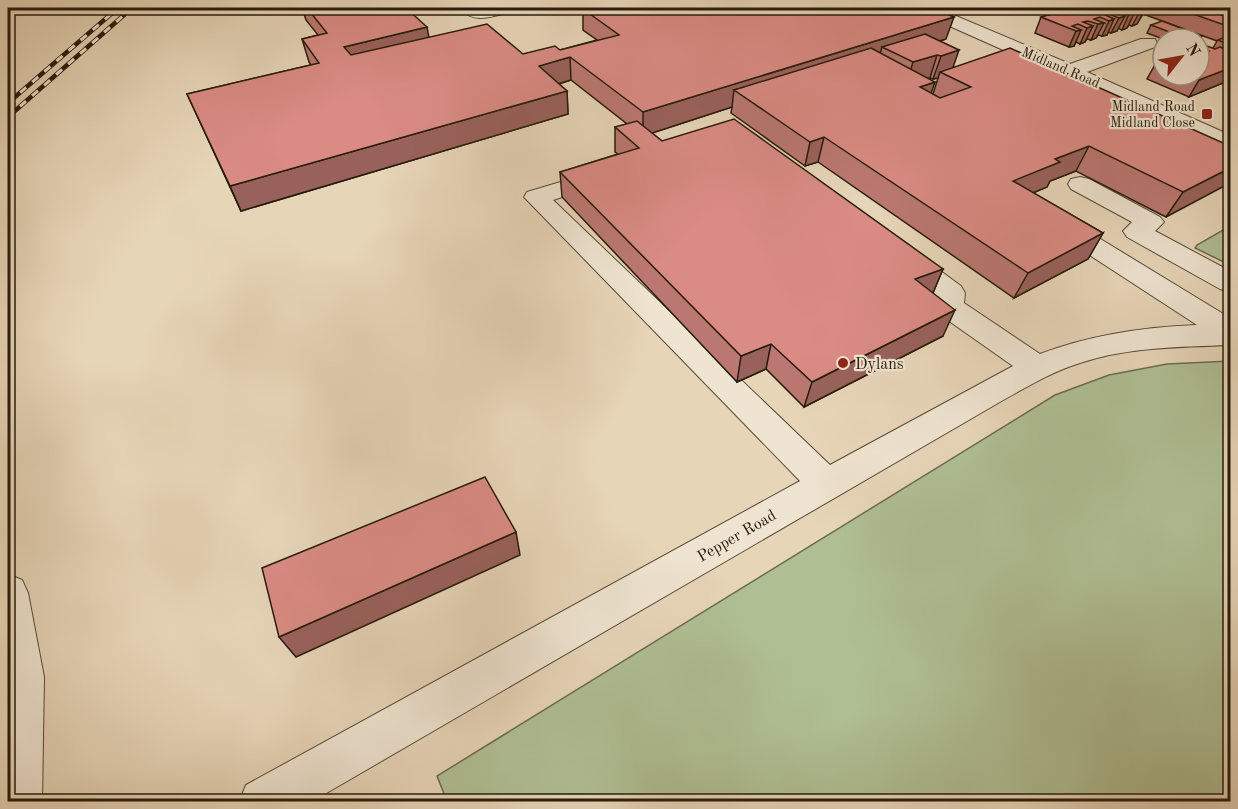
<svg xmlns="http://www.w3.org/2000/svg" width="1238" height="809" font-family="'Old Standard TT',serif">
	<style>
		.green { fill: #afbe93; stroke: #6a6c4f; stroke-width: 1.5 }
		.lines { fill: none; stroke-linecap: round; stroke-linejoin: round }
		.minor-casing { stroke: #564a36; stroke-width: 2 }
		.minor { fill: #efe4d1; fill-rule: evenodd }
		.rail-casing { stroke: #261b0b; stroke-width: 4.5 }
		.rail { stroke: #efe4d1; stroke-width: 3; stroke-dasharray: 8; stroke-linecap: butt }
		.wall { fill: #bb7872; stroke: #261b0b; stroke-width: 1.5; fill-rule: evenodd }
		.shaded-wall { fill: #99615c; stroke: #261b0b; stroke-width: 1.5 }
		.building { fill: #da8b84; stroke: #261b0b; stroke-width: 1.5 }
		.poi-dot { fill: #8f2418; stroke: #efe4d1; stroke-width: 2 }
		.labels { text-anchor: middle; stroke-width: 4.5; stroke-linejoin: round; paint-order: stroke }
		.far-street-label { font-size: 14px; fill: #261b0b; stroke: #efe4d1 }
		.far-poi-label { font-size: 14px; fill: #261b0b; stroke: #efe4d1; text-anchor: end }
		.poi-label { font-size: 16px; fill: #261b0b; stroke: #efe4d1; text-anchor: start }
		.street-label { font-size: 16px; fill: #261b0b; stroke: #efe4d1 }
	</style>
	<rect width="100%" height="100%" fill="#e7d5b8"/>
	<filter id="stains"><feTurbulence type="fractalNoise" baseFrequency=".00333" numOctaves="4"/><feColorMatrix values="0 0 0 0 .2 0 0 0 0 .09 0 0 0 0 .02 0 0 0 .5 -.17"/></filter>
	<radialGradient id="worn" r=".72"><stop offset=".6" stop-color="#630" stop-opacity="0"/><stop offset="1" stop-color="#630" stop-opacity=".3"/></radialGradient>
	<g class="green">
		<path d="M1230,226V265L1195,248L1197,245Z"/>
		<path d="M1230,361V801H447L437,776L1055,395L1109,375L1167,364Z"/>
	</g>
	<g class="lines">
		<g class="minor-casing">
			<g id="minor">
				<path d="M460,8H513L510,12C493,16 473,25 460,8Z"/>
				<path d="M915,8H937L1070,64L1141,39H1155L1157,43L1155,47L1087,72L1230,135V151L918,12Z"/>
				<path d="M604,169L612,171L616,176L612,181L553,200L830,465L1013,366L939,314L934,307L936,296L892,262L888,256L892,250L902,248L912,250L961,286L965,293L964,303L1040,354C1090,335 1144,327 1197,325L1048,228L1044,223L1048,218L1057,215L1066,218L1230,318V345C1180,347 1128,347 1080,363C1054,371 1030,385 1005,399L311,802H239L246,785L800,481L524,197L527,192Z"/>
				<path d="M1080,177L1089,179L1160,217L1164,222L1155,231L1230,271V292L1220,289L1127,237L1123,231L1132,222L1071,189L1068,184L1071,179Z"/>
				<path d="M8,574L22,580L28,593L44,677L42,802H8Z"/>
			</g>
		</g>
		<use href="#minor" class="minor"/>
		<g class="rail-casing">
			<g id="rail">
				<path d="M8,103L118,8"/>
				<path d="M8,117L132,8"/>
			</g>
		</g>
		<use href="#rail" class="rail"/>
	</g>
	<g class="wall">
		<path d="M302,8H406L429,37L523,54L560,50L597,40L583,30V9L946,39L940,41L953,67L1230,146L1166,217L1076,171L1050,181L1047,187L1033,193L1103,233L1088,259L1014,298L818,162L805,166L731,113L732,107L652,133L662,141L943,269L933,293L943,336L804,407L766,369L737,382L562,197L560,172L618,154L615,152V127L627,124L571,80L559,84L567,91L568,114L241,211L187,94L311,65L309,62L302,39L318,35L306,20ZM928,78H930L933,79L938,78L933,94L931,93Z"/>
		<path d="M974,8H1002L986,12Z"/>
		<path d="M1073,8H1201L1230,18V80L1189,97L1147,79L1156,63L1163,62V75H1199V47L1213,48L1217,41L1143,14L1137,24L1132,26L1129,25L1127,28L1122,30L1118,28L1117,31L1111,33L1108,32L1107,35L1102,36L1098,35L1096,38L1091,40L1087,39L1085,42L1080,44L1076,42L1074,46L1069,47L1035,33L1041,17Z"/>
		<path d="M1151,25L1199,39H1163L1147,33Z"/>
	</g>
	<g class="shaded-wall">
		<path d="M988,8H1002L986,12Z"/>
		<path d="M1145,9L1137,24L1132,26L1140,11Z"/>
		<path d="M1135,12L1127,28L1122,30L1129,14Z"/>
		<path d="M1125,16L1117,31L1111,33L1119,18Z"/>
		<path d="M954,17L946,39L897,54L882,47L878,61L734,90L732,107L643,136V112Z"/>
		<path d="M1114,19L1107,35L1102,36L1109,21Z"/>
		<path d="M1104,23L1096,38L1091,40L1098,24Z"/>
		<path d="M1093,26L1085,42L1080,44L1087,28Z"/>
		<path d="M427,27L431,49L350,69L344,47Z"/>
		<path d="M1081,30L1074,46L1069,47L1076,31Z"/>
		<path d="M959,50L951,73L940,72L938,78L933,79L941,56Z"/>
		<path d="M937,55L930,78L906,85L913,62Z"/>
		<path d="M570,57L571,80L541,89L539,66Z"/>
		<path d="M1230,68V80L1189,97L1199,80Z"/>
		<path d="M935,82L927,105L920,87Z"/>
		<path d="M567,91L568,114L241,211L230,186Z"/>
		<path d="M824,137L818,162L805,166L810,142Z"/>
		<path d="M1089,146L1076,171L1050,181L1047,187L1001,206L1013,181L1055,159Z"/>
		<path d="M1230,168V183L1166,217L1183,192Z"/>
		<path d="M1103,233L1088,259L1014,298L1028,273Z"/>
		<path d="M943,269L932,295L915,279Z"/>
		<path d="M955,310L943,336L804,407L812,382Z"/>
		<path d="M771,344L766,369L737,382L741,356Z"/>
		<path d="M516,532L520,555L296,657L279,637Z"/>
	</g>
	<g class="building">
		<path d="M307,8H406L427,27L344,47L351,55L487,24L523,54L555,46L560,50L619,35L583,9L588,8H933L954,17L643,112L570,57L539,66L567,91L230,186L187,94L319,63L302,39L327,33Z"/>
		<path d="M1073,8H1129L1125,9L1135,12L1129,14L1120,10L1115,12L1125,16L1119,18L1109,14L1105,15L1114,19L1109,21L1100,17L1094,19L1104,23L1098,24L1088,21L1083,22L1093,26L1087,28L1078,24L1072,26L1081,30L1076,31L1041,17Z"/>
		<path d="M1132,8H1141L1145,9L1140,11Z"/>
		<path d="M1176,8H1201L1230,18V27Z"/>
		<path d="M1162,21L1202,36L1193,39H1188L1151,25Z"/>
		<path d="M925,34L959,50L941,56L937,55L913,62L882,47Z"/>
		<path d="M1230,35V45L1218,40Z"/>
		<path d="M1204,45L1215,49L1220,47L1230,51V68L1199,80L1185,75H1199V55H1200L1199,54V51L1205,53L1209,51L1199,47Z"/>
		<path d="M871,48L935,82L920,87L940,98L971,87L940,72L1010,48L1230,146V168L1183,192L1089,146L1055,159L1060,162L1013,181L1103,233L1028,273L824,137L810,142L734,90Z"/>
		<path d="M1161,61L1163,62V66L1156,63Z"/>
		<path d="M734,119L943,269L915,279L955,310L812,382L771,344L741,356L560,172L639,148L615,127L637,121L662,141Z"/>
		<path d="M485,477L516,532L279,637L262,568Z"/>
	</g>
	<g class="poi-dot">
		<rect x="1201" y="108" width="12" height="12" rx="3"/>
		<circle cx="843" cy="363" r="6"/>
	</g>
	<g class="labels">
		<g class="far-street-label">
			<text transform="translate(1061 67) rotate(23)" y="5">Midland Road</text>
		</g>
		<g class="far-poi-label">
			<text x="1195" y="111">Midland Road<tspan x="1195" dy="16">Midland Close</tspan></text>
		</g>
		<g class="poi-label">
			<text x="855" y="369">Dylans</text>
		</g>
		<g class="street-label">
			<text transform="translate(736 535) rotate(-30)" y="6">Pepper Road</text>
		</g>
	</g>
	<rect width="1238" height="809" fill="none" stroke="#e7d5b8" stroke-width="30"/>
	<rect x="9" y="9" width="1220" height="791" fill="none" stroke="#261b0b" stroke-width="3"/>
	<rect x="15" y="15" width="1208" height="779" fill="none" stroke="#261b0b" stroke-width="1.5"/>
	<g transform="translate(1181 57) rotate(59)"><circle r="28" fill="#efe4d1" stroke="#9f9482" stroke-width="1.5"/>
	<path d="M0-4.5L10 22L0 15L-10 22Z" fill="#8f2418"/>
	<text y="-9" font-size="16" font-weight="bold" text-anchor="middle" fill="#261b0b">N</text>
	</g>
	<rect width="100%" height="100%" filter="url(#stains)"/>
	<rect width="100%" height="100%" fill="url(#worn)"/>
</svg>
